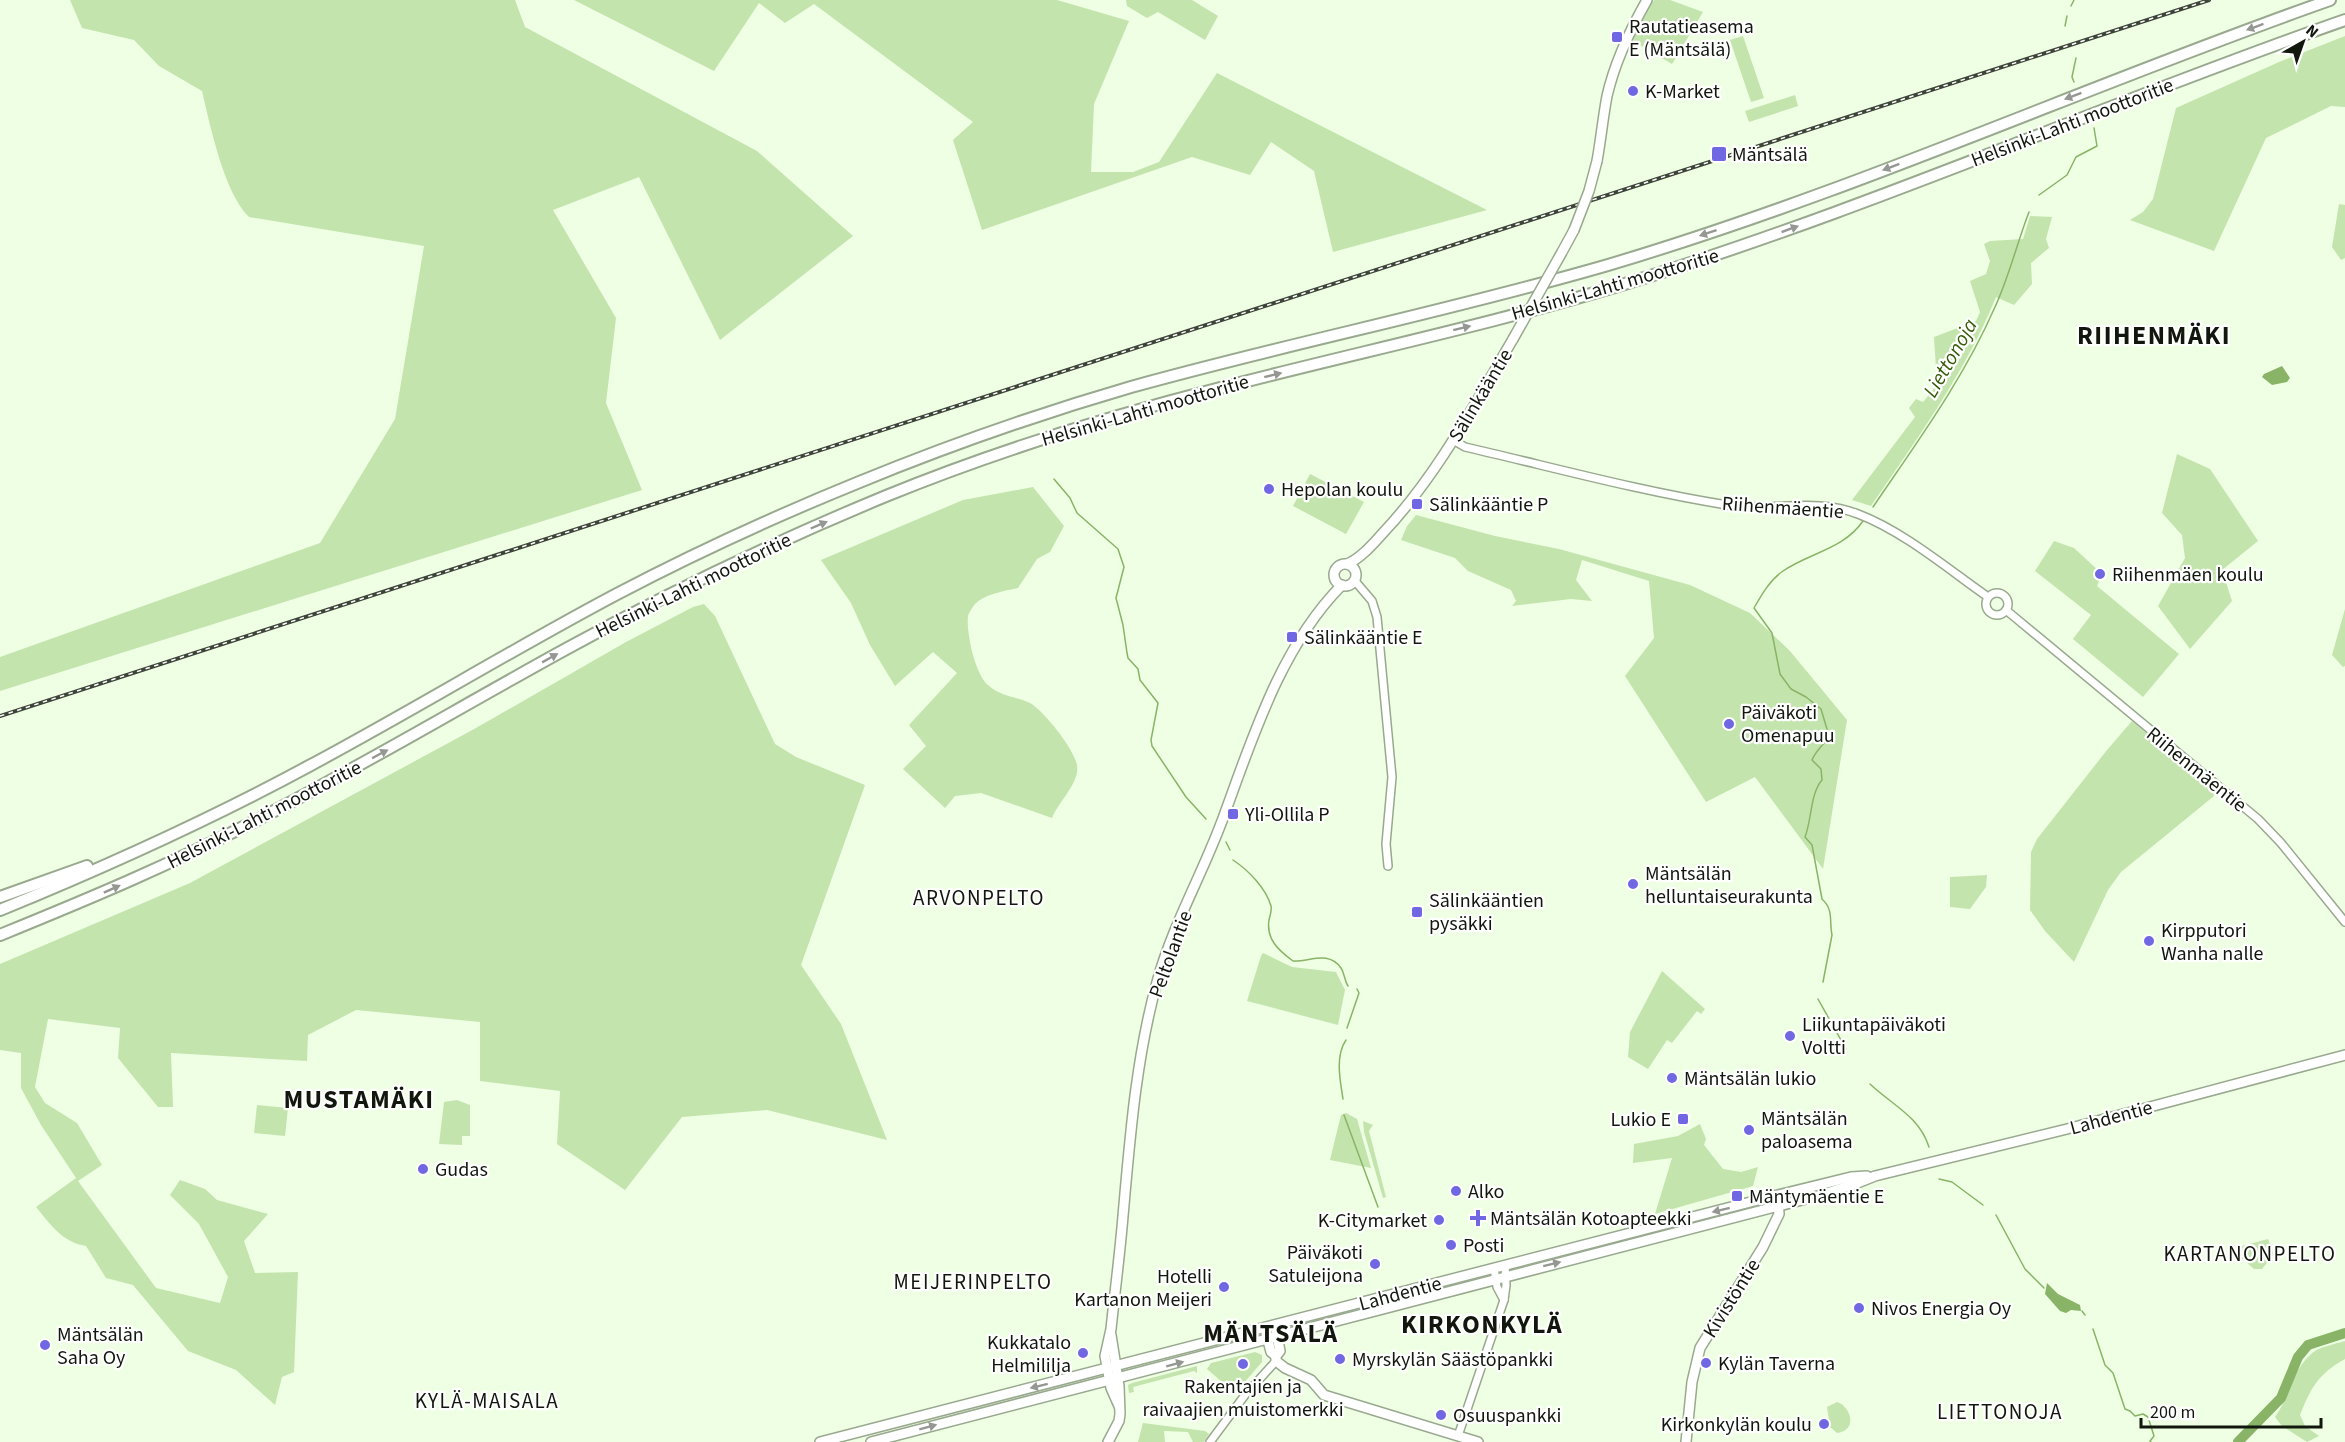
<svg xmlns="http://www.w3.org/2000/svg" width="2345" height="1442" font-family="'Source Sans 3',sans-serif">
	<style>
		.green { fill: #c4e4ae }
		.water { fill: #89b467 }
		.lines { fill: none; stroke-linecap: round; stroke-linejoin: round }
		.stream { stroke: #89b467; stroke-width: 1.5 }
		.river { stroke: #89b467; stroke-width: 10 }
		.minor-casing { stroke: #99a98f; stroke-width: 10 }
		.major-casing { stroke: #99a98f; stroke-width: 12 }
		.highway-casing { stroke: #99a98f; stroke-width: 14 }
		.minor { stroke: #fff; stroke-width: 7 }
		.major { stroke: #fff; stroke-width: 9 }
		.highway { stroke: #fff; stroke-width: 10 }
		.rail-casing { stroke: #3d4538; stroke-width: 4 }
		.rail { stroke: #fff; stroke-width: 1.5; stroke-dasharray: 4.5; stroke-linecap: butt }
		.major-bridge-casing { stroke: #99a98f; stroke-width: 12; stroke-linecap: butt }
		.major-bridge { stroke: #fff; stroke-width: 9 }
		.oneway { fill: #949792 }
		.poi-dot { fill: #7067e2; stroke: #fff; stroke-width: 2 }
		.labels { text-anchor: middle; stroke-width: 4.5; stroke-linejoin: round; paint-order: stroke }
		.poi-label { font-size: 20px; fill: #11170d; stroke: #fff; text-anchor: start }
		.street-label { font-size: 20px; fill: #11170d; stroke: #fff }
		.water-label { font-size: 21px; font-style: italic; fill: #345b06; stroke: #fff }
		.neighbourhood-label { font-size: 21px; letter-spacing: 1.5px; fill: #11170d; stroke: #fff }
		.district-label { font-size: 26px; font-weight: bold; letter-spacing: 1.5px; fill: #11170d; stroke: #fff }
	</style>
	<rect width="100%" height="100%" fill="#eeffe3"/>
	<g class="green">
		<path d="M70,0H515L525,27L757,151L853,236L720,340L639,177L553,210L616,318L606,403L642,490L0,691V657L320,543L395,419L424,246L249,217C224,193 210,125 202,91L159,66L134,40L82,28Z"/>
		<path d="M574,0H1057L1129,21L1094,104L1091,172H1133L1159,162L1217,73L1487,210L1333,252L1314,171L1271,142L1250,175L1192,157L982,230L953,140L973,122L814,4L785,23L759,3L714,71Z"/>
		<path d="M1126,0H1192L1218,16L1205,40L1158,12L1147,18L1127,6Z"/>
		<path d="M1654,0H1670L1703,12L1672,64L1633,41L1637,28Z"/>
		<path d="M1743,36L1764,98L1751,102L1730,40Z"/>
		<path d="M2345,36V107L2331,106L2266,138L2214,251L2130,220L2143,212L2153,199L2176,108L2279,62Z"/>
		<path d="M1795,95L1798,106L1749,122L1745,111Z"/>
		<path d="M2339,204L2345,205V258L2341,260L2332,247Z"/>
		<path d="M2030,216L2052,217L2046,239L2049,248L2031,263L2032,284L2014,305L1996,297C1965,373 1917,439 1871,506L1852,500L1915,417L1909,408L1916,399L1923,402L1933,390L1938,375L1936,369L1934,337L1976,321L1980,312L1970,281L1986,274L1990,261L1984,244L1990,241L2023,239Z"/>
		<path d="M2177,454L2210,469L2258,541L2222,570L2232,601L2190,649L2158,606L2185,558L2182,535L2162,513Z"/>
		<path d="M1310,474L1364,502L1346,534L1293,506Z"/>
		<path d="M1033,487L1064,526L1050,552L1037,559L1018,588C1004,591 985,594 975,604C973,607 969,612 968,616C966,632 975,674 988,685C1001,697 1015,696 1030,703C1044,711 1074,749 1077,765C1080,783 1058,802 1052,818L981,793L955,796L945,808L903,769L926,746L909,725L957,673L933,652L895,686L870,645L851,603L821,560L963,500Z"/>
		<path d="M1416,515L1495,536L1559,549L1690,585L1750,613L1790,651L1847,720L1823,869L1755,777L1706,802L1625,676L1654,638L1649,581L1582,560L1576,580L1592,601L1571,599L1512,606L1516,601L1511,590L1468,571L1455,558L1401,540L1407,526Z"/>
		<path d="M2054,541L2074,548L2102,574L2097,586L2179,654L2143,697L2073,639L2091,615L2035,571Z"/>
		<path d="M704,604L715,616L775,744L796,757L865,785L801,965L841,1024L887,1140L767,1110L682,1117L625,1190L557,1144L560,1091L480,1081V1022L356,1010L308,1035L307,1061L171,1053L173,1107H158L118,1058L120,1028L48,1019L35,1087L45,1103L77,1123L102,1165L78,1181L156,1288L220,1303L228,1277L199,1224L170,1195L180,1180L205,1189L217,1200L268,1214L244,1241L255,1273L298,1272L294,1372L282,1377L275,1405L236,1370L188,1351L133,1285L106,1278L86,1246C62,1242 51,1225 36,1207L76,1178L41,1125L21,1088V1053L0,1050V964L190,883L476,728L626,642L693,607Z"/>
		<path d="M2345,609V666L2343,667L2332,655Z"/>
		<path d="M2132,721L2212,787L2214,796L2121,872L2108,890L2074,962L2045,931L2030,910L2031,852L2037,839L2107,750Z"/>
		<path d="M1987,875L1986,887L1970,909L1950,907V877Z"/>
		<path d="M1263,953L1292,967L1336,972L1345,990L1338,1025L1247,1001L1261,956Z"/>
		<path d="M1662,971L1705,1009L1701,1014L1697,1011L1672,1043L1667,1040L1648,1069L1628,1057L1630,1032Z"/>
		<path d="M457,1100L470,1105V1136H462V1145L439,1144L444,1102Z"/>
		<path d="M257,1105L288,1108L285,1136L254,1133Z"/>
		<path d="M1346,1113L1357,1119L1371,1168L1330,1160L1341,1115Z"/>
		<path d="M1363,1121L1373,1125L1369,1131L1386,1197L1383,1198L1364,1132Z"/>
		<path d="M1700,1124L1706,1139L1704,1145L1723,1169L1741,1172L1758,1167L1753,1186L1655,1214L1672,1158L1633,1163L1634,1144L1678,1136Z"/>
		<path d="M2268,1239L2274,1254L2262,1269H2254L2231,1249Z"/>
		<path d="M2345,1341V1359C2318,1374 2311,1388 2300,1415L2305,1426L2319,1436L2307,1442L2282,1426L2275,1417C2289,1398 2292,1371 2310,1355C2317,1347 2335,1344 2345,1341Z"/>
		<path d="M1255,1352L1262,1355V1362L1236,1392L1230,1389L1207,1369L1211,1363Z"/>
		<path d="M1197,1366V1373L1194,1371L1133,1387L1134,1392L1129,1393L1128,1385L1132,1383Z"/>
		<path d="M1837,1402C1850,1406 1859,1430 1837,1433L1830,1427L1827,1407Z"/>
		<path d="M1143,1423L1205,1431L1209,1434L1204,1442H1193L1188,1432L1164,1431L1165,1442H1138Z"/>
	</g>
	<g class="water">
		<path d="M2282,366L2290,378L2287,382L2272,385L2262,377L2264,374Z"/>
		<path d="M2047,1283L2058,1294L2080,1305L2081,1311L2071,1310L2066,1313L2060,1311L2045,1294Z"/>
	</g>
	<g class="lines">
		<g class="stream">
			<path d="M2071,6L2074,0"/>
			<path d="M2065,26L2067,16"/>
			<path d="M2074,82L2072,77L2076,58"/>
			<path d="M2039,195L2067,175L2076,157L2097,146L2094,128"/>
			<path d="M1054,479L1070,498L1077,513L1118,549L1124,567L1116,598L1123,625L1127,653L1128,658L1138,669L1140,680L1158,703L1151,740L1152,746L1186,797L1206,819"/>
			<path d="M1873,507C1917,442 1963,380 1995,307C2009,277 2017,243 2029,212"/>
			<path d="M1226,842L1230,850"/>
			<path d="M1233,860C1248,870 1266,888 1271,906C1272,911 1270,915 1269,920C1266,939 1278,950 1293,961C1310,962 1328,950 1341,968C1345,974 1344,980 1348,986"/>
			<path d="M1823,982L1832,935C1829,921 1834,910 1822,899L1812,845L1805,837C1812,819 1810,794 1822,780L1821,769L1812,760C1816,750 1824,745 1829,736L1821,709L1806,697L1791,689L1780,674L1772,633L1754,608C1762,594 1770,580 1783,571C1809,553 1844,549 1863,521"/>
			<path d="M1818,999L1846,1049"/>
			<path d="M1347,1028L1359,993L1357,989"/>
			<path d="M1870,1084C1892,1105 1919,1116 1929,1147"/>
			<path d="M1343,1099C1340,1080 1335,1056 1346,1040"/>
			<path d="M1344,1115L1378,1207"/>
			<path d="M1939,1179L1952,1182L1983,1205"/>
			<path d="M1996,1215L2025,1269L2044,1288"/>
			<path d="M2082,1311L2085,1315"/>
			<path d="M2093,1329L2105,1365L2113,1373L2125,1409L2130,1411L2135,1416L2143,1414L2148,1417L2154,1436L2150,1441L2151,1442"/>
		</g>
		<path class="river" d="M2238,1442L2281,1398L2298,1357L2308,1345L2345,1333"/>
		<g class="minor-casing">
			<g id="minor">
				<path d="M1453,440L1465,447C1552,467 1639,491 1727,505C1771,512 1816,497 1858,514C1903,531 1948,569 1988,597"/>
				<path d="M1355,581L1372,601L1377,617L1392,777L1386,844L1388,866"/>
				<circle cx="1997" cy="604" r="11"/>
				<path d="M2006,610L2258,819L2281,843L2345,922"/>
				<path d="M1494,1268L1497,1287L1504,1300"/>
				<path d="M1458,1436L1504,1300L1506,1285L1505,1265"/>
				<path d="M1210,1442L1245,1395L1276,1361"/>
			</g>
		</g>
		<g class="major-casing">
			<g id="major">
				<path d="M1597,161C1601,139 1603,117 1607,96C1615,61 1630,30 1647,0"/>
				<path d="M1562,252L1574,230"/>
				<path d="M1347,564C1360,559 1372,545 1382,534C1436,477 1473,407 1513,339"/>
				<circle cx="1345" cy="575" r="11"/>
				<path d="M1276,1331L1280,1351L1276,1356V1361L1285,1368L1311,1380L1324,1395L1478,1442"/>
				<path d="M1266,1333L1271,1352L1276,1356"/>
				<path d="M1119,1406L1111,1388L1105,1356L1111,1329C1115,1291 1120,1253 1123,1216C1130,1137 1136,1058 1157,982C1173,923 1206,868 1226,810C1254,733 1283,644 1342,585"/>
				<path d="M820,1442L1766,1198L1851,1177L1867,1176"/>
				<path d="M871,1442L1821,1195L1855,1184L1875,1176L2067,1129L2345,1055"/>
				<path d="M1108,1442L1119,1421L1120,1414L1119,1386L1111,1335"/>
				<path d="M1686,1442L1692,1382L1700,1348L1763,1247L1779,1214L1778,1200"/>
			</g>
		</g>
		<g class="highway-casing">
			<g id="highway">
				<path d="M0,897L87,866"/>
				<path d="M0,910C105,867 209,820 309,766C412,711 513,649 617,594C695,553 776,516 857,483C947,446 1038,414 1131,387C1289,343 1450,311 1608,265C1854,192 2088,85 2330,0"/>
				<path d="M0,935C86,900 172,864 255,821C360,767 462,706 566,649C670,592 777,541 886,496C996,451 1110,416 1224,387C1355,353 1488,325 1618,286C1865,211 2101,105 2345,20"/>
			</g>
		</g>
		<use href="#minor" class="minor"/>
		<use href="#major" class="major"/>
		<use href="#highway" class="highway"/>
		<g class="rail-casing">
			<path id="rail" d="M0,716L2209,0"/>
		</g>
		<use href="#rail" class="rail"/>
		<g class="major-bridge-casing">
			<g id="major-bridge">
				<path d="M1574,230L1589,191L1597,161"/>
				<path d="M1513,339L1562,252"/>
			</g>
		</g>
		<use href="#major-bridge" class="major-bridge"/>
	</g>
	<defs><path id="oneway-solid" d="M-6-.8H1V-3.2L6.5 0L1 3.2V.8H-6Z" transform="scale(1.5)"/></defs>
	<g class="oneway">
		<use href="#oneway-solid" transform="translate(2255 27) rotate(160)"/>
		<use href="#oneway-solid" transform="translate(2073 96) rotate(159)"/>
		<use href="#oneway-solid" transform="translate(1891 167) rotate(159)"/>
		<use href="#oneway-solid" transform="translate(1790 229) rotate(-20)"/>
		<use href="#oneway-solid" transform="translate(1708 233) rotate(162)"/>
		<use href="#oneway-solid" transform="translate(1462 328) rotate(-14)"/>
		<use href="#oneway-solid" transform="translate(1273 375) rotate(-14)"/>
		<use href="#oneway-solid" transform="translate(819 525) rotate(-23)"/>
		<use href="#oneway-solid" transform="translate(550 658) rotate(-29)"/>
		<use href="#oneway-solid" transform="translate(380 754) rotate(-28)"/>
		<use href="#oneway-solid" transform="translate(112 889) rotate(-24)"/>
		<use href="#oneway-solid" transform="translate(1721 1210) rotate(166)"/>
		<use href="#oneway-solid" transform="translate(1552 1264) rotate(-14)"/>
		<use href="#oneway-solid" transform="translate(1175 1364) rotate(-15)"/>
		<use href="#oneway-solid" transform="translate(1039 1386) rotate(166)"/>
		<use href="#oneway-solid" transform="translate(928 1427) rotate(-15)"/>
	</g>
	<g class="poi-dot">
		<rect x="1611" y="31" width="12" height="12" rx="3"/>
		<circle cx="1633" cy="91" r="6"/>
		<rect x="1711" y="146" width="16" height="16" rx="3"/>
		<circle cx="1269" cy="489" r="6"/>
		<rect x="1411" y="498" width="12" height="12" rx="3"/>
		<circle cx="2100" cy="574" r="6"/>
		<rect x="1286" y="631" width="12" height="12" rx="3"/>
		<circle cx="1729" cy="724" r="6"/>
		<rect x="1227" y="808" width="12" height="12" rx="3"/>
		<circle cx="1633" cy="884" r="6"/>
		<rect x="1411" y="906" width="12" height="12" rx="3"/>
		<circle cx="2149" cy="941" r="6"/>
		<circle cx="1790" cy="1036" r="6"/>
		<circle cx="1672" cy="1078" r="6"/>
		<rect x="1677" y="1113" width="12" height="12" rx="3"/>
		<circle cx="1749" cy="1130" r="6"/>
		<circle cx="423" cy="1169" r="6"/>
		<circle cx="1456" cy="1191" r="6"/>
		<rect x="1731" y="1190" width="12" height="12" rx="3"/>
		<path d="M1475 1209h6v6h6v6h-6v6h-6v-6h-6v-6h6z"/>
		<circle cx="1439" cy="1220" r="6"/>
		<circle cx="1451" cy="1245" r="6"/>
		<circle cx="1375" cy="1264" r="6"/>
		<circle cx="1224" cy="1287" r="6"/>
		<circle cx="1859" cy="1308" r="6"/>
		<circle cx="45" cy="1345" r="6"/>
		<circle cx="1083" cy="1353" r="6"/>
		<circle cx="1340" cy="1359" r="6"/>
		<circle cx="1706" cy="1363" r="6"/>
		<circle cx="1243" cy="1364" r="6"/>
		<circle cx="1441" cy="1415" r="6"/>
		<circle cx="1824" cy="1424" r="6"/>
	</g>
	<g class="labels">
		<g class="poi-label">
			<text x="1629" y="33">Rautatieasema<tspan x="1629" dy="23">E (Mäntsälä)</tspan></text>
			<text x="1645" y="98">K-Market</text>
			<text x="1732" y="161">Mäntsälä</text>
			<text x="1281" y="496">Hepolan koulu</text>
			<text x="1429" y="511">Sälinkääntie P</text>
			<text x="2112" y="581">Riihenmäen koulu</text>
			<text x="1304" y="644">Sälinkääntie E</text>
			<text x="1741" y="719">Päiväkoti<tspan x="1741" dy="23">Omenapuu</tspan></text>
			<text x="1245" y="821">Yli-Ollila P</text>
			<text x="1645" y="880">Mäntsälän<tspan x="1645" dy="23">helluntaiseurakunta</tspan></text>
			<text x="1429" y="907">Sälinkääntien<tspan x="1429" dy="23">pysäkki</tspan></text>
			<text x="2161" y="937">Kirpputori<tspan x="2161" dy="23">Wanha nalle</tspan></text>
			<text x="1802" y="1031">Liikuntapäiväkoti<tspan x="1802" dy="23">Voltti</tspan></text>
			<text x="1684" y="1085">Mäntsälän lukio</text>
			<text x="1761" y="1125">Mäntsälän<tspan x="1761" dy="23">paloasema</tspan></text>
			<text x="1671" y="1126" text-anchor="end">Lukio E</text>
			<text x="435" y="1176">Gudas</text>
			<text x="1468" y="1198">Alko</text>
			<text x="1749" y="1203">Mäntymäentie E</text>
			<text x="1490" y="1225">Mäntsälän Kotoapteekki</text>
			<text x="1427" y="1227" text-anchor="end">K-Citymarket</text>
			<text x="1463" y="1252">Posti</text>
			<text x="1363" y="1259" text-anchor="end">Päiväkoti<tspan x="1363" dy="23">Satuleijona</tspan></text>
			<text x="1212" y="1283" text-anchor="end">Hotelli<tspan x="1212" dy="23">Kartanon Meijeri</tspan></text>
			<text x="1871" y="1315">Nivos Energia Oy</text>
			<text x="57" y="1341">Mäntsälän<tspan x="57" dy="23">Saha Oy</tspan></text>
			<text x="1071" y="1349" text-anchor="end">Kukkatalo<tspan x="1071" dy="23">Helmililja</tspan></text>
			<text x="1352" y="1366">Myrskylän Säästöpankki</text>
			<text x="1718" y="1370">Kylän Taverna</text>
			<text x="1243" y="1393" text-anchor="middle">Rakentajien ja<tspan x="1243" dy="23">raivaajien muistomerkki</tspan></text>
			<text x="1453" y="1422">Osuuspankki</text>
			<text x="1812" y="1431" text-anchor="end">Kirkonkylän koulu</text>
		</g>
		<g class="street-label">
			<text transform="translate(2072 122) rotate(-21)" y="7">Helsinki-Lahti moottoritie</text>
			<text transform="translate(1615 284) rotate(-16)" y="7">Helsinki-Lahti moottoritie</text>
			<text transform="translate(1480 395) rotate(-59)" y="7">Sälinkääntie</text>
			<text transform="translate(1145 410) rotate(-16)" y="7">Helsinki-Lahti moottoritie</text>
			<text transform="translate(1783 507) rotate(4)" y="7">Riihenmäentie</text>
			<text transform="translate(693 585) rotate(-26)" y="7">Helsinki-Lahti moottoritie</text>
			<text transform="translate(2197 769) rotate(39)" y="7">Riihenmäentie</text>
			<text transform="translate(264 814) rotate(-27)" y="7">Helsinki-Lahti moottoritie</text>
			<text transform="translate(1170 954) rotate(-70)" y="7">Peltolantie</text>
			<text transform="translate(2111 1117) rotate(-15)" y="7">Lahdentie</text>
			<text transform="translate(1400 1293) rotate(-15)" y="7">Lahdentie</text>
			<text transform="translate(1731 1298) rotate(-58)" y="7">Kivistöntie</text>
		</g>
		<g class="water-label">
			<text transform="translate(1950 358) rotate(-60)" y="7">Liettonoja</text>
		</g>
		<g class="neighbourhood-label">
			<text x="979" y="905">ARVONPELTO</text>
			<text x="2250" y="1261">KARTANONPELTO</text>
			<text x="973" y="1289">MEIJERINPELTO</text>
			<text x="487" y="1408">KYLÄ-MAISALA</text>
			<text x="2000" y="1419">LIETTONOJA</text>
		</g>
		<g class="district-label">
			<text x="2154" y="344">RIIHENMÄKI</text>
			<text x="359" y="1108">MUSTAMÄKI</text>
			<text x="1482" y="1333">KIRKONKYLÄ</text>
			<text x="1271" y="1342">MÄNTSÄLÄ</text>
		</g>
	</g>
	<g transform="translate(2303 42) rotate(40)" stroke="#ffffff" stroke-width="4.5" paint-order="stroke">
	<path d="M0-4.5L10 22L0 15L-10 22Z" fill="#11170d"/>
	<text y="-9" font-size="16" font-weight="bold" text-anchor="middle" fill="#11170d">N</text>
	</g>
	<path d="M2141 1418v9h180v-9" fill="none" stroke="#11170d" stroke-width="3"/>
	<text x="2150" y="1418" font-size="18" fill="#11170d" stroke="#ffffff" stroke-width="4.5" paint-order="stroke">200 m</text>
</svg>
